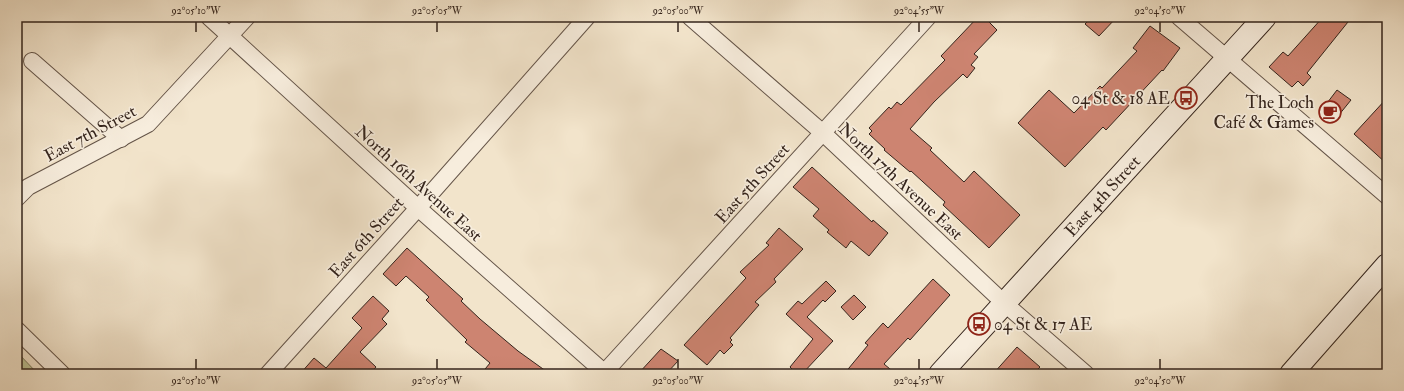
<svg xmlns="http://www.w3.org/2000/svg" width="1404" height="391" font-family="'IM FELL Double Pica',serif">
	<style>
		.green { fill: #bdc396; stroke: #787459 }
		.building { fill: #cd8471; stroke: #34241c }
		.lines { fill: none; stroke-linecap: round; stroke-linejoin: round }
		.street-casing { stroke: #645448; stroke-width: 18 }
		.secondary-casing { stroke: #34241c; stroke-width: 24 }
		.street { stroke: #f7eddd; stroke-width: 16 }
		.secondary { stroke: #f7eddd; stroke-width: 22 }
		.ticks { fill: none; stroke: #34241c; stroke-width: 1.5 }
		.labels { text-anchor: middle; stroke-width: 3.5; stroke-linejoin: round; paint-order: stroke }
		.poi-label { font-size: 17px; fill: #34241c; stroke: #f7eddd; text-anchor: end }
		.street-label { font-size: 17px; fill: #34241c; stroke: #f7eddd }
		.neatline { fill: none; stroke: #34241c; stroke-width: 1.5 }
		.ticks-label { font-size: 10px; text-anchor: middle; fill: #34241c }
	</style>
	<rect width="100%" height="100%" fill="#f2e4cb"/>
	<filter id="stains"><feTurbulence type="fractalNoise" baseFrequency=".005" numOctaves="4"/><feColorMatrix values="0 0 0 0 .2 0 0 0 0 .09 0 0 0 0 .02 0 0 0 .5 -.17"/></filter>
	<radialGradient id="worn" r=".72"><stop offset=".6" stop-color="#630" stop-opacity="0"/><stop offset="1" stop-color="#630" stop-opacity=".3"/></radialGradient>
	<path class="green" d="M17,352L38,374H17Z"/>
	<g class="building">
		<path d="M978,17H984L997,30L974,54L978,57L971,65L975,68L967,78L963,74L934,102L910,129L932,148L930,150L964,182L974,171L1020,215L989,248L943,205L945,202L911,171L910,172L884,150L885,149L869,134L872,131L869,128L889,107L891,109L897,102L901,105L945,60L941,56Z"/>
		<path d="M1092,17H1117L1099,36L1085,24Z"/>
		<path d="M1323,17H1352L1307,73L1311,77L1303,86L1298,81L1292,87L1269,67L1283,52L1288,56Z"/>
		<path d="M1150,26L1180,48L1163,71L1162,70L1106,130L1103,127L1065,167L1018,123L1049,90L1074,113L1100,86L1102,88L1137,51L1133,48Z"/>
		<path d="M1337,90L1351,100L1334,121L1321,111Z"/>
		<path d="M1387,98V164L1354,134Z"/>
		<path d="M812,167L872,222L873,220L888,233L869,256L851,241L846,248L827,232L829,230L813,216L819,209L793,187Z"/>
		<path d="M779,228L803,249L774,279L776,282L755,302L759,305L730,338L732,340L730,342L733,345L724,354L720,350L707,365L684,345L746,278L740,272L769,245L766,243Z"/>
		<path d="M407,248L463,299L461,301L480,319L518,351L550,374H481L490,363L465,342L467,340L426,300L429,297L406,276L396,286L383,274Z"/>
		<path d="M933,279L950,295L910,340L908,338L884,364L896,374H844L868,345L865,343L883,323L888,328Z"/>
		<path d="M826,281L836,291L825,302L823,300L807,317L833,341L802,374H797L790,367L813,339L786,314L798,301L802,304Z"/>
		<path d="M854,295L866,307L853,320L841,307Z"/>
		<path d="M373,296L389,311L382,319L387,324L360,352L376,367L370,374H300L314,358L326,368L362,328L352,318Z"/>
		<path d="M1017,347L1040,367L1033,374H993Z"/>
		<path d="M661,349L678,361L666,374H638Z"/>
	</g>
	<g class="lines">
		<g class="street-casing">
			<g id="street">
				<path d="M209,17L418,208L606,374"/>
				<path d="M690,17L823,133L1004,303L1086,374"/>
				<path d="M1179,17L1387,196"/>
				<path d="M32,61L121,139"/>
				<path d="M17,198L28,187L148,124L247,17"/>
				<path d="M17,330L62,374"/>
				<path d="M268,374L418,208L587,17"/>
				<path d="M603,374L928,17"/>
			</g>
		</g>
		<g class="secondary-casing">
			<g id="secondary">
				<path id="s1" d="M940,374L1265,17"/>
				<path d="M1291,374L1387,265"/>
			</g>
		</g>
		<use href="#street" class="street"/>
		<use href="#secondary" class="secondary"/>
	</g>
	<path class="ticks" d="M196,22V32M437,22V32M678,22V32M919,22V32M1160,22V32M196,359V369M437,359V369M678,359V369M919,359V369M1160,359V369"/>
	<defs>
		<g id="bus-ring" transform="scale(1.15)"><circle r="9.5" fill="#f7eddd" stroke="#8f2418" stroke-width="1.5"/><path d="M-5-6H5V4H4V6H2V4H-2V6H-4V4H-5ZM-3.5-4V0h7V-4ZM-3.5 1.2v1.5H-2V1.2ZM2 1.2v1.5H3.5V1.2Z" fill="#8f2418"/></g>
		<g id="cafe-ring" transform="scale(1.15)"><circle r="9.5" fill="#f7eddd" stroke="#8f2418" stroke-width="1.5"/><path d="M-5.5-4.5H6V0H3Q3 3.5 0 3.5H-2.5Q-5.5 3.5-5.5 0ZM3-3.2v2h1.7v-2ZM-6 4.5H4V6H-6Z" fill="#8f2418"/></g>
	</defs>
	<g fill-rule="evenodd">
		<use href="#bus-ring" x="1186" y="98"/>
		<use href="#cafe-ring" x="1330" y="112"/>
		<use href="#bus-ring" x="979" y="324"/>
	</g>
	<g class="labels">
		<g class="poi-label">
			<text x="1170" y="104">04 St &amp; 18 AE</text>
			<text x="1314" y="108">The Loch<tspan x="1314" dy="20">Café &amp; Games</tspan></text>
			<text x="994" y="330" text-anchor="start">04 St &amp; 17 AE</text>
		</g>
		<g class="street-label">
			<text transform="translate(90 133) rotate(-28)" y="6">East 7th Street</text>
			<text transform="translate(901 181) rotate(43)" y="6">North 17th Avenue East</text>
			<text transform="translate(419 183) rotate(42)" y="6">North 16th Avenue East</text>
			<text transform="translate(752 183) rotate(-48)" y="6">East 5th Street</text>
			<text dy="6" stroke="none"><textPath href="#s1" startOffset="241">East 4th Street</textPath></text>
			<text transform="translate(366 237) rotate(-48)" y="6">East 6th Street</text>
		</g>
	</g>
	<rect width="1404" height="391" fill="none" stroke="#f2e4cb" stroke-width="44"/>
	<rect x="22" y="22" width="1360" height="347" class="neatline"/>
	<g class="ticks-label">
		<text x="196" y="14">92°05'10"W</text>
		<text x="437" y="14">92°05'05"W</text>
		<text x="678" y="14">92°05'00"W</text>
		<text x="919" y="14">92°04'55"W</text>
		<text x="1160" y="14">92°04'50"W</text>
		<text x="196" y="384">92°05'10"W</text>
		<text x="437" y="384">92°05'05"W</text>
		<text x="678" y="384">92°05'00"W</text>
		<text x="919" y="384">92°04'55"W</text>
		<text x="1160" y="384">92°04'50"W</text>
	</g>
	<rect width="100%" height="100%" filter="url(#stains)"/>
	<rect width="100%" height="100%" fill="url(#worn)"/>
</svg>
